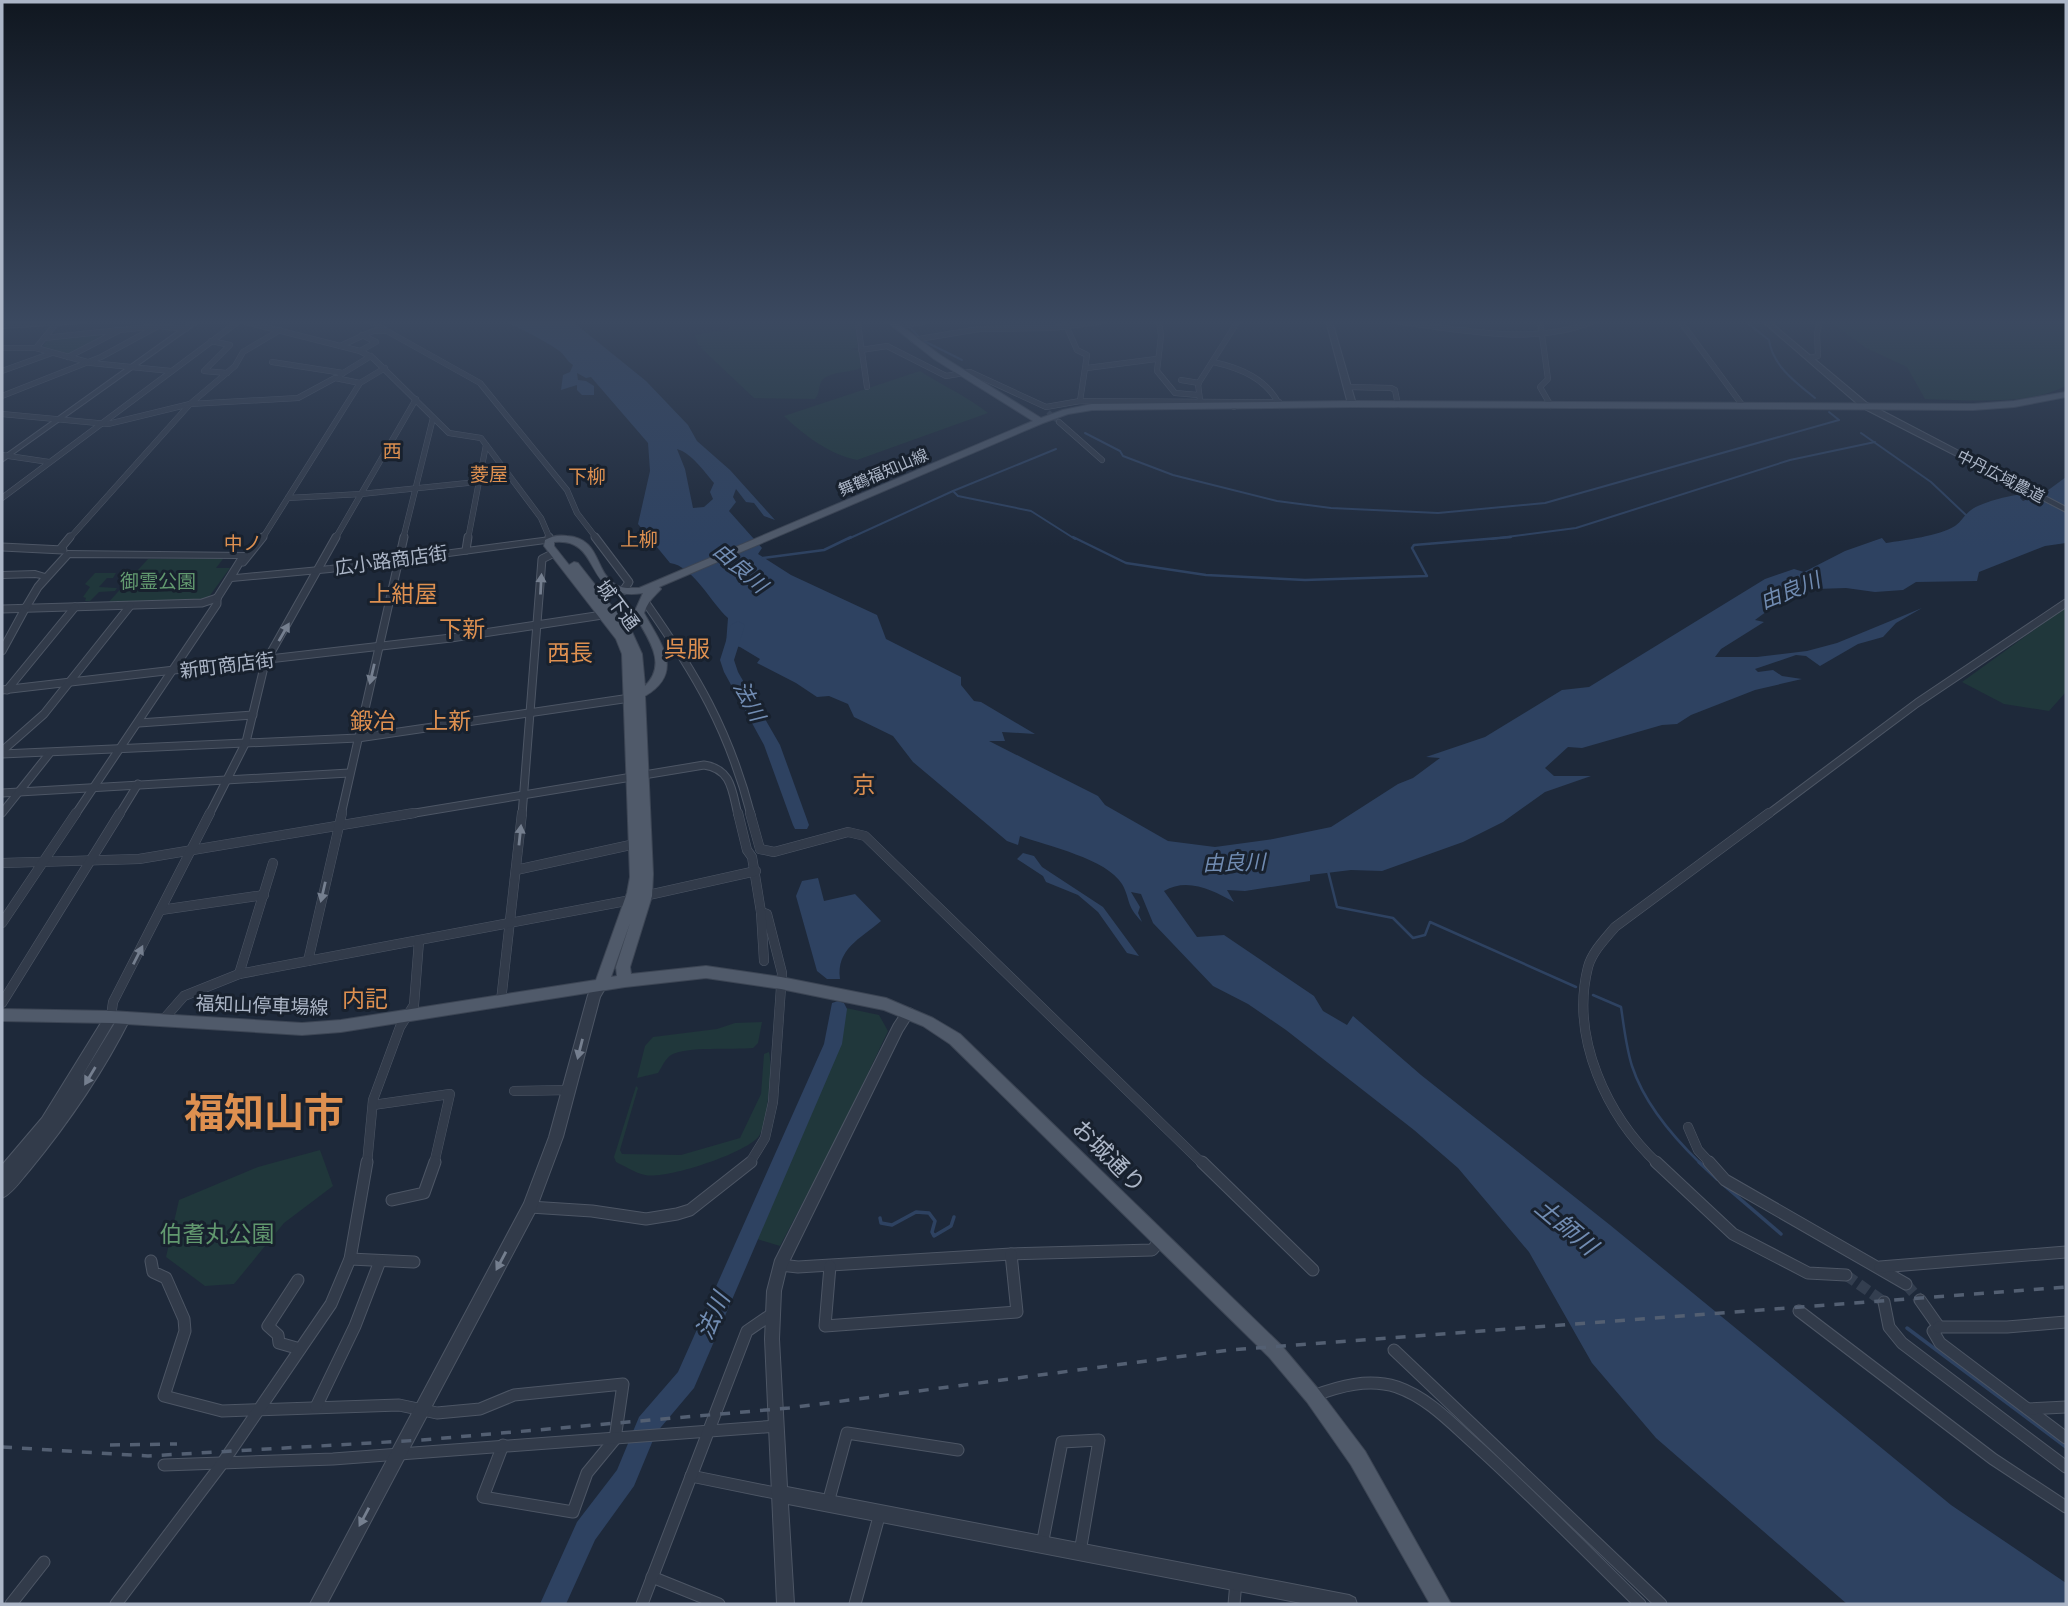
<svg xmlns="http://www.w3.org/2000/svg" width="2068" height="1606" font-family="'Open Sans','Noto Sans JP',sans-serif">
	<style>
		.green { fill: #20373b }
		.water { fill: #2e4261; fill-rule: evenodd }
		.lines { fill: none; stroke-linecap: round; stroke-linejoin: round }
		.stream-far2 { stroke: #2e4261; stroke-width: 2 }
		.stream-far1 { stroke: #2e4261; stroke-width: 2.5 }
		.stream { stroke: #2e4261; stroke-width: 3.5 }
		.river { fill: #2e4261; fill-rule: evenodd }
		.minor-tunnel-far1 { stroke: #333e4f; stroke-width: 5; stroke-dasharray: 5 2.5; stroke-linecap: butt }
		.minor-tunnel { stroke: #333e4f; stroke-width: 11; stroke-dasharray: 11 5; stroke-linecap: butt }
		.minor-far3-casing { stroke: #4d5665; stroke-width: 6 }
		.minor-far2-casing { stroke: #4d5665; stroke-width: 9 }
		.minor-far1-casing { stroke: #4d5665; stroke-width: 10 }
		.minor-casing { stroke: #4d5665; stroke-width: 13 }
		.tertiary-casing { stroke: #4d5665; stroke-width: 2 }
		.primary-casing { stroke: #3c4554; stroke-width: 2 }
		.minor-far3 { stroke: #323b4a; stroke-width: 5 }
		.minor-far2 { stroke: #323b4a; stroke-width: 7 }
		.minor-far1 { stroke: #323b4a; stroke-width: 9 }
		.minor { stroke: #323b4a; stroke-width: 11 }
		.tertiary { fill: #323b4a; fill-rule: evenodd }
		.primary { fill: #505a6a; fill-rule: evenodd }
		.rail { stroke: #535f72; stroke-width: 3.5; stroke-dasharray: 10 10; stroke-linecap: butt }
		.oneway { fill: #757f8f }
		.labels { text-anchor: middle; stroke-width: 6; stroke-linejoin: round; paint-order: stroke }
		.far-street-label { font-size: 16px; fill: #acb6c7; stroke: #18212e }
		.far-quarter-label { font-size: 19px; fill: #de9050; stroke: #18212e }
		.street-label { font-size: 19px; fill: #acb6c7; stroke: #18212e }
		.park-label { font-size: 19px; fill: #62996f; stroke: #18212e }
		.water-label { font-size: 21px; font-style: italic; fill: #718cb2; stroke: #18212e }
		.quarter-label { font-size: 23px; fill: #de9050; stroke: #18212e }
		.near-street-label { font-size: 23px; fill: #acb6c7; stroke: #18212e }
		.near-park-label { font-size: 23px; fill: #62996f; stroke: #18212e }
		.near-water-label { font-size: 24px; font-style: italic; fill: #718cb2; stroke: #18212e }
		.near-town-label { font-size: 40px; font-weight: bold; fill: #de9050; stroke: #18212e }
	</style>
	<rect width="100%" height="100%" fill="#1e293a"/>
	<g class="green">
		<path d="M727,321H780L762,325L789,321H854L858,348L849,349L859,350L861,368C851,373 827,371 821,382C818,388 820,393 815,399L754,398L700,347H704L698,345L695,335L729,329Z"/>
		<path d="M1833,321H2066V386C2027,406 1969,400 1925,399L1907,367L1866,348L1833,324Z"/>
		<path d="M112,332L67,355L43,346L47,340Z"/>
		<path d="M920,371C943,386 967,396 988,413L857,460C829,454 805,436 784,416Z"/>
		<path d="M148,559H223L216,568H230L208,598L201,600L106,605Z"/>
		<path d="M95,573H116L113,578H107L99,587L117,588L115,591L99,592L90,601H85L86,598L83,597L90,587L85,584Z"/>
		<path d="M2066,607V692L2049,711L2004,704L1962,682Z"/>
		<path d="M846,1008L879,1015L888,1031L840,1132L780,1246L757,1239L842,1037Z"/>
		<path d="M762,1022L758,1043L753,1048C734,1050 686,1046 671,1055C665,1059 662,1067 658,1073L637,1078L645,1046L653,1037L717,1029L735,1023Z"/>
		<path d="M769,1052C773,1066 767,1125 759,1136C747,1153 665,1180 645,1175C635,1173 625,1166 616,1162L614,1157L636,1086L638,1088L620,1150L622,1154L681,1155L740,1138L761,1094L764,1054Z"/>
		<path d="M320,1150L333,1186L284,1223L234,1284L205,1286L166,1257L179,1200L258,1167Z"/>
	</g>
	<g class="water">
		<path d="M503,321H572L646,381L688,425L697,441L730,470L775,520L764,516L754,503L746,502L736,489L733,497L736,502L729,511L762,548L758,554L791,575L877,615L886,639L961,677V685L974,701L981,702L1035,734L1002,732L1005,741H989L1098,796L1105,805L1168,841L1215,847L1273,839L1331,827L1398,784L1413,778L1440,758L1426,757L1485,737L1562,690L1589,687L1765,579L1794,569L1804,572L1845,551L1882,538L1886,543C1905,540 1939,536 1955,526C1961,522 1965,514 1971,510C1982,502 2008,496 2022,494L2020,498L2023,501L2047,491L2066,477V543L2045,546L1979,572L1977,581L1916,582L1903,590L1875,592L1846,588L1816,589L1786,597L1755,620L1764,622L1721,649L1715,657H1757L1807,651L1837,643L1922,608L1896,623L1883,637L1858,644L1820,666L1806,656L1796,655L1755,669L1758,672L1773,670L1782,676L1802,679L1755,690L1691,715L1677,724L1662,725L1582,748L1568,747L1545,768L1554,776H1591L1545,792L1503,822L1463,842L1382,871L1351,870L1310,875V881L1245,891L1227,890L1234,902C1213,890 1187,877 1164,891L1197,937L1224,935L1314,996L1323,1011L1347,1025L1353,1016L1421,1075L1610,1225L1951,1505L2066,1583V1604H1847L1656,1438L1592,1363L1529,1252L1458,1168L1414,1130L1286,1030L1248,1004L1213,986L1153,923L1141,894L1131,892L1140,907L1138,913L1142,922C1125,904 1131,900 1122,884C1107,859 1048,846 1020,836L1018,845L1007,841L913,762L893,736L854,717L848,704L829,696L817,697L796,683L757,663L760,659L740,647L726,644L728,618C711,603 693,566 670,563L638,524L650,471L648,443L591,377L586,378L577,373L578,380L586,381L594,386V395H582L577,390V385L561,390L563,375L570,372L573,365C566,361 565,354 558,350C539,337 523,330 503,321ZM677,449C691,453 704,471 714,483L710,492L713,499L704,507L693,508L685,469Z"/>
		<path d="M1023,853L1034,856L1042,867L1103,907L1139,956L1127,953L1098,912L1078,895L1046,882L1043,876L1017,859Z"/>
		<path d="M818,878L824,901L855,894L881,921C860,939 836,949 840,979H827L817,971L796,896L802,881Z"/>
	</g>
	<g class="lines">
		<g class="stream-far2">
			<path d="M904,321L919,337"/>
			<path d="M1745,321L1769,340C1773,366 1795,382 1815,398"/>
			<path d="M924,341L962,360"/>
			<path d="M1829,412L1839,420"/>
			<path d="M1085,433L1120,451L1123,456L1173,475L1277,501L1331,508L1438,513L1545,503L1839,420"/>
			<path d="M1861,433L1931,482L1968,517"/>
			<path d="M953,491L958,496L1031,511L1075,539"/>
			<path d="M848,539L953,491L1056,449"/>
			<path d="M1491,539L1576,528L1790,460L1875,442"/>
		</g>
		<g class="stream-far1">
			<path d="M1073,537L1126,563L1206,575L1305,580L1427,576L1412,548L1414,545L1511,537"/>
			<path d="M763,558L824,550L851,537"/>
			<path d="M1328,871L1337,907L1393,918L1413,938L1425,935L1430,922L1576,987"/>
			<path d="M1593,995L1621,1007C1624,1027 1626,1047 1632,1066C1644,1103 1673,1137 1701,1164"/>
		</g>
		<g class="stream">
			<path d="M1699,1162L1717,1179"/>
			<path d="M1725,1186L1781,1234"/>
			<path d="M880,1218L881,1223L892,1225L916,1212L929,1213L935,1221L932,1232L934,1236L951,1226L954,1217"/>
			<path d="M1907,1328L2066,1447"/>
		</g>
		<g class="river">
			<path d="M738,621L745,625L734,660L738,672L780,745L809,825L807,829H795L793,825L764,745L724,672L720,660L731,625Z"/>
			<path d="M838,1001L844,1003L847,1009L842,1044L694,1388L656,1433L634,1486L595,1540L566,1604H540L577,1522L617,1470L639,1417L678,1372L824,1044L832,1003Z"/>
		</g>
		<path class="minor-tunnel-far1" d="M1048,412L1059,422"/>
		<g class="minor-tunnel">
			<path d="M1846,1275L1884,1302"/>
			<path d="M1906,1284L1920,1300"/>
		</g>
		<g class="minor-far3-casing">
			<g id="minor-far3">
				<path d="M242,321L360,351L373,358L449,433L481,438L541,518L550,539"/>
				<path d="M369,321L480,383L567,490L577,513L597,539"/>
				<path d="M1159,321L1161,336L1157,371L1175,393L1198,395"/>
				<path d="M1394,321C1459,329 1532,347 1594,321"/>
				<path d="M1540,321L1548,379L1540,387L1551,406"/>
				<path d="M1680,321L1743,406"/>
				<path d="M1065,323L1077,350L1087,355L1080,401"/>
				<path d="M858,324L867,387"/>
				<path d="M897,327L927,321"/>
				<path d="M44,338L158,326L186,329"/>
				<path d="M913,340L979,329L1053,328L1105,321"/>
				<path d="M211,341L230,345L204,371L227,373"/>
				<path d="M340,346L373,331H385"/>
				<path d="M2,348H36L91,363L171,371"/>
				<path d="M36,348L58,321"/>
				<path d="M861,350L887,346L946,376L970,372L1046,407L1080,401L1232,402L1234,407"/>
				<path d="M360,351L376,342L362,335"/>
				<path d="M68,357L118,331"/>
				<path d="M1810,358L1818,356L1817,333L1820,321"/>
				<path d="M272,362L343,373"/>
				<path d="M1213,362C1241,368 1267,379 1280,406"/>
				<path d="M1087,368L1156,359"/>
				<path d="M2,371L52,353"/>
				<path d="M340,375L371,356"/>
				<path d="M1181,380L1199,383"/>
				<path d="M1348,387L1391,388L1395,390L1398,405"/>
				<path d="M2,396L101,357L158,326"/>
				<path d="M1200,400L1198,384L1238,321"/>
				<path d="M1232,402H1279"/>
				<path d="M2,414L108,424L190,404L298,398L335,378L360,383"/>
				<path d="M1059,422L1102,460"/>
				<path d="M2,455L49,462"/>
				<path d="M2,498L239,321"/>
				<path d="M288,498L361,494L477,482"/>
				<path d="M69,539L190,404L235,366L243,352L280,330"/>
				<path d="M262,539L360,383L385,368"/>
				<path d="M335,539L416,399"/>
				<path d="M403,539L433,418"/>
				<path d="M468,539L486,445"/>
			</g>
		</g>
		<g class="minor-far2-casing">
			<g id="minor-far2">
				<path d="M549,537L550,540"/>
				<path d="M595,537L629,582L623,591"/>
				<path d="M2,547L63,550"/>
				<path d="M61,548L70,537"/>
				<path d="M466,550L468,537"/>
				<path d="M243,562L263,537"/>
				<path d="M646,603C696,674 729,730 751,815"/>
				<path d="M2,609L202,603L217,598"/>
				<path d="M2,651L26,607"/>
				<path d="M2,690L451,638L609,614"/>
				<path d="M7,690L75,607"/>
				<path d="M139,723L253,715"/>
				<path d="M2,751L44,714L130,606"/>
				<path d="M2,754L358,738L630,698"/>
				<path d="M2,793L349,773"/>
				<path d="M2,813L49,754"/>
				<path d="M75,815L217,604V598"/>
				<path d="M119,815L138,784"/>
				<path d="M209,815L246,742L265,663L336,537"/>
				<path d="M341,815L404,537"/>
				<path d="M403,815L704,765C732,769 732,791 738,815"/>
				<path d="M522,815L542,559L554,553"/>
				<path d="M1767,815L1917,703L2066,603"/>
			</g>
		</g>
		<g class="minor-far1-casing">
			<g id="minor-far1">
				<path d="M738,813L747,850L752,857L761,912L767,914L782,973L773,1102L765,1138L749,1164"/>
				<path d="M750,813L760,849"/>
				<path d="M760,849L774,852L848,832L865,836L1203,1164"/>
				<path d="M2,863L139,859L414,813"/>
				<path d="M516,870L635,844"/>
				<path d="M644,896L756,871"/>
				<path d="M161,910L264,895"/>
				<path d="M761,912L764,961"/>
				<path d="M2,923L76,813"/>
				<path d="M308,961L342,813"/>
				<path d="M239,974L273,863"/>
				<path d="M501,1001L522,813"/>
				<path d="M2,1003L120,813"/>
				<path d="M111,1017L113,1002L210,813"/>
				<path d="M163,1020L184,996L239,974L631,900"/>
				<path d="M514,1091L570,1090"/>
				<path d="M373,1105L450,1094L434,1164"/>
				<path d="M1688,1127L1698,1150L1711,1164"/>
				<path d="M367,1164L373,1100L400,1027L414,1005L419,941"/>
				<path d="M1658,1164C1607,1116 1570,1038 1588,967C1592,952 1605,939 1615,927L1769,813"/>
			</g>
		</g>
		<g class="minor-casing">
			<g id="minor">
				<path d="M1202,1162L1313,1270"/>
				<path d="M1656,1162L1733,1234L1808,1273L1846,1275"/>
				<path d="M1709,1162L1725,1180L1906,1284"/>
				<path d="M392,1200L424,1193L435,1162"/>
				<path d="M530,1207L592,1211L646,1219L677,1214L690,1210L751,1162"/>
				<path d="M350,1259L414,1262"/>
				<path d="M151,1261L153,1272L166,1278L184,1319L185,1331L164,1396L222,1411L399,1405L437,1413L480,1409L514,1395L623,1384L615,1439L587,1473L573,1512L483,1497L503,1445"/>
				<path d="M780,1265L798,1267L1011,1254L1152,1250L1161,1240"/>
				<path d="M830,1266L825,1326L1017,1312L1011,1254"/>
				<path d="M1880,1267L2066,1252"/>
				<path d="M298,1280L268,1326L278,1335L279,1343L300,1349"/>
				<path d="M1920,1300L1939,1327"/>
				<path d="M1884,1302L1889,1327L1902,1343L2066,1467"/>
				<path d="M1799,1311L1993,1459L2066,1507"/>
				<path d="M1939,1327L1933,1331L1940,1343L2066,1438"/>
				<path d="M1939,1327H2007L2066,1322"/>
				<path d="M1394,1350L1661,1604"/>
				<path d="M1313,1396C1340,1386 1368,1378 1397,1387C1429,1398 1453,1425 1478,1447C1534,1498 1586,1551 1640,1604"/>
				<path d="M316,1407L355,1326L380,1261"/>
				<path d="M2028,1409L2066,1407"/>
				<path d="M164,1465L333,1459L777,1426"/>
				<path d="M691,1476L780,1494"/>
				<path d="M828,1503L847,1433L958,1450"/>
				<path d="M1042,1545L1062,1442L1099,1440L1080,1552"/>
				<path d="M652,1577L719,1604"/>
				<path d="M11,1604L44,1562"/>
				<path d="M116,1604L221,1465L331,1304L350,1259L367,1162"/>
				<path d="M642,1604L747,1331L772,1314"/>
				<path d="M855,1604L880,1513"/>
				<path d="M1234,1604L1236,1582"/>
			</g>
		</g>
		<g class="tertiary-casing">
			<g id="tertiary">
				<path d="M48,321H86L83,323L2,328V324Z"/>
				<path d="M192,321H200L2,462V457Z"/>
				<path d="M1326,321H1332L1356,404L1355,406L1348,404Z"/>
				<path d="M1762,321H1769L1867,403L2066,507V512L1861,407Z"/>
				<path d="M550,537L553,538V542L330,572L232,581L220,600L217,601L213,598L238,558L70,557L41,589L29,609L26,610L22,607L35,585L41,578L35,577L2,578V572L35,571L45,574L65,552L68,551L247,553L248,555L236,575L330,566Z"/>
				<path d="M601,980L605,981L607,985L600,997L563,1137L535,1212L327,1604H310L524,1203L549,1137L588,995L597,981Z"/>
				<path d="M908,1008L912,1009L914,1013L902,1032L787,1266L781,1291L779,1339L787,1487L1349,1595L1355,1598L1357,1604H1306L788,1504L794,1604H777L765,1339L767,1291L775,1260L894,1024L904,1009Z"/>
				<path d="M111,1012L115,1013L117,1017L78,1083L121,1013L125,1012L129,1013L131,1017C104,1071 67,1125 29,1171C21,1180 12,1194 2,1198V1165L42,1118L107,1013Z"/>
			</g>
		</g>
		<g class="primary-casing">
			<path id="primary" d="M886,321H895L940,355L1041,418L1063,410L1092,404L1352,401L1973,404L2014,401L2066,392V397L2014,407L1973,410L1352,407L1092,410L1068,414L1043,423L659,587L661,589C652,599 649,600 644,613C661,644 685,672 645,696L653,874L652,896L630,967L631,974L706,966L781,977L886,998L933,1018L960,1034L1281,1345L1319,1390L1365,1451L1451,1604H1430L1351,1465L1307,1402L1269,1357L950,1044L923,1026L884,1010L781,989L706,978L625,987L341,1032L302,1035L111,1023L2,1021V1009L111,1011L302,1023L341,1020L596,980L627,893L630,877L622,654L616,639L544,546L545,540C551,536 559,535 567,536C601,538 594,572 616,585C623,589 631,588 639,588L1033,421L934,359ZM554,542C605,537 581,603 643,593L634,613C646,637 669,662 645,686L642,654L632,632L578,563L574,562L569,565L554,546ZM630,923L616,967L617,976L611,977Z"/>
		</g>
		<use href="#minor-far3" class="minor-far3"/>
		<use href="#minor-far2" class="minor-far2"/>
		<use href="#minor-far1" class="minor-far1"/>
		<use href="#minor" class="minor"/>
		<use href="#tertiary" class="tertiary"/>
		<use href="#primary" class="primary"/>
		<g class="rail">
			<path d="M110,1445L177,1444"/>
			<path d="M2,1447L148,1456L422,1440L789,1408L1230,1350L2066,1287"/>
		</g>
	</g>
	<defs><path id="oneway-solid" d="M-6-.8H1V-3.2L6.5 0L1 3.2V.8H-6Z" transform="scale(1.75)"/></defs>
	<g class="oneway">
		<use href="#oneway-solid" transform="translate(541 584) rotate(-87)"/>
		<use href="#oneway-solid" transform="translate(284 632) rotate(-60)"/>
		<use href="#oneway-solid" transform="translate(372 674) rotate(103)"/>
		<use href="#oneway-solid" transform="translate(520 835) rotate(-84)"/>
		<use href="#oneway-solid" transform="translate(323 892) rotate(103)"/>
		<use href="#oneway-solid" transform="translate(138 955) rotate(-63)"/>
		<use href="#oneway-solid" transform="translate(580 1049) rotate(104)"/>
		<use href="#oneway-solid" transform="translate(90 1076) rotate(121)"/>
		<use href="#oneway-solid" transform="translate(501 1261) rotate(118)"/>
		<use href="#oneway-solid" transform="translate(364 1517) rotate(118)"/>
	</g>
	<linearGradient id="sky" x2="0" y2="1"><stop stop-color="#101720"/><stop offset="0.59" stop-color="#3b4960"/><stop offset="1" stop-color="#3b4960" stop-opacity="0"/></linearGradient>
	<rect width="2068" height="546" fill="url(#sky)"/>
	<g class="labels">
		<g class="far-street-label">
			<text transform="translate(883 472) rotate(-23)" y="6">舞鶴福知山線</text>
			<text transform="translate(2001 476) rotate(27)" y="6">中丹広域農道</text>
		</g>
		<g class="far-quarter-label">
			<text x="392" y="458">西</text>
			<text x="489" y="481">菱屋</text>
			<text x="587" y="483">下柳</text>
			<text x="639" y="546">上柳</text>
			<text x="243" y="550">中ノ</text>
		</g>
		<g class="street-label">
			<text transform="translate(391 560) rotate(-8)" y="7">広小路商店街</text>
			<text transform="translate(618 605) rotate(53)" y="7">城下通</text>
			<text transform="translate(227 665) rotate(-7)" y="7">新町商店街</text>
			<text transform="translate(262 1005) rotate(2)" y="7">福知山停車場線</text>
		</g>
		<g class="park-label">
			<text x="158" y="588">御霊公園</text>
		</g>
		<g class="water-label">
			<text transform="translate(740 568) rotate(41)" y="7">由良川</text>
			<text transform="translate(1790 591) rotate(-22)" y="7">由良川</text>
			<text transform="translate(749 701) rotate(62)" y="7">法川</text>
			<text transform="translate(1234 863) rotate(-2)" y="7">由良川</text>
		</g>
		<g class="quarter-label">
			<text x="403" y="602">上紺屋</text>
			<text x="462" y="637">下新</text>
			<text x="687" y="657">呉服</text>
			<text x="570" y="661">西長</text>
			<text x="373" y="729">鍛冶</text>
			<text x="448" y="729">上新</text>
			<text x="864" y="793">京</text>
			<text x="365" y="1007">内記</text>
		</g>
		<g class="near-street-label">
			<text transform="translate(1109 1156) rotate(45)" y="8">お城通り</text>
		</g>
		<g class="near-park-label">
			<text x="217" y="1242">伯耆丸公園</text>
		</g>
		<g class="near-water-label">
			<text transform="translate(1566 1227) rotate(40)" y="8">土師川</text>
			<text transform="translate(713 1316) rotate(-66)" y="8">法川</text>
		</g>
		<g class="near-town-label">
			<text x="264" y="1127">福知山市</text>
		</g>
	</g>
	<rect width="2068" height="1606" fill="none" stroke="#acb6c7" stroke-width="7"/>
</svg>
